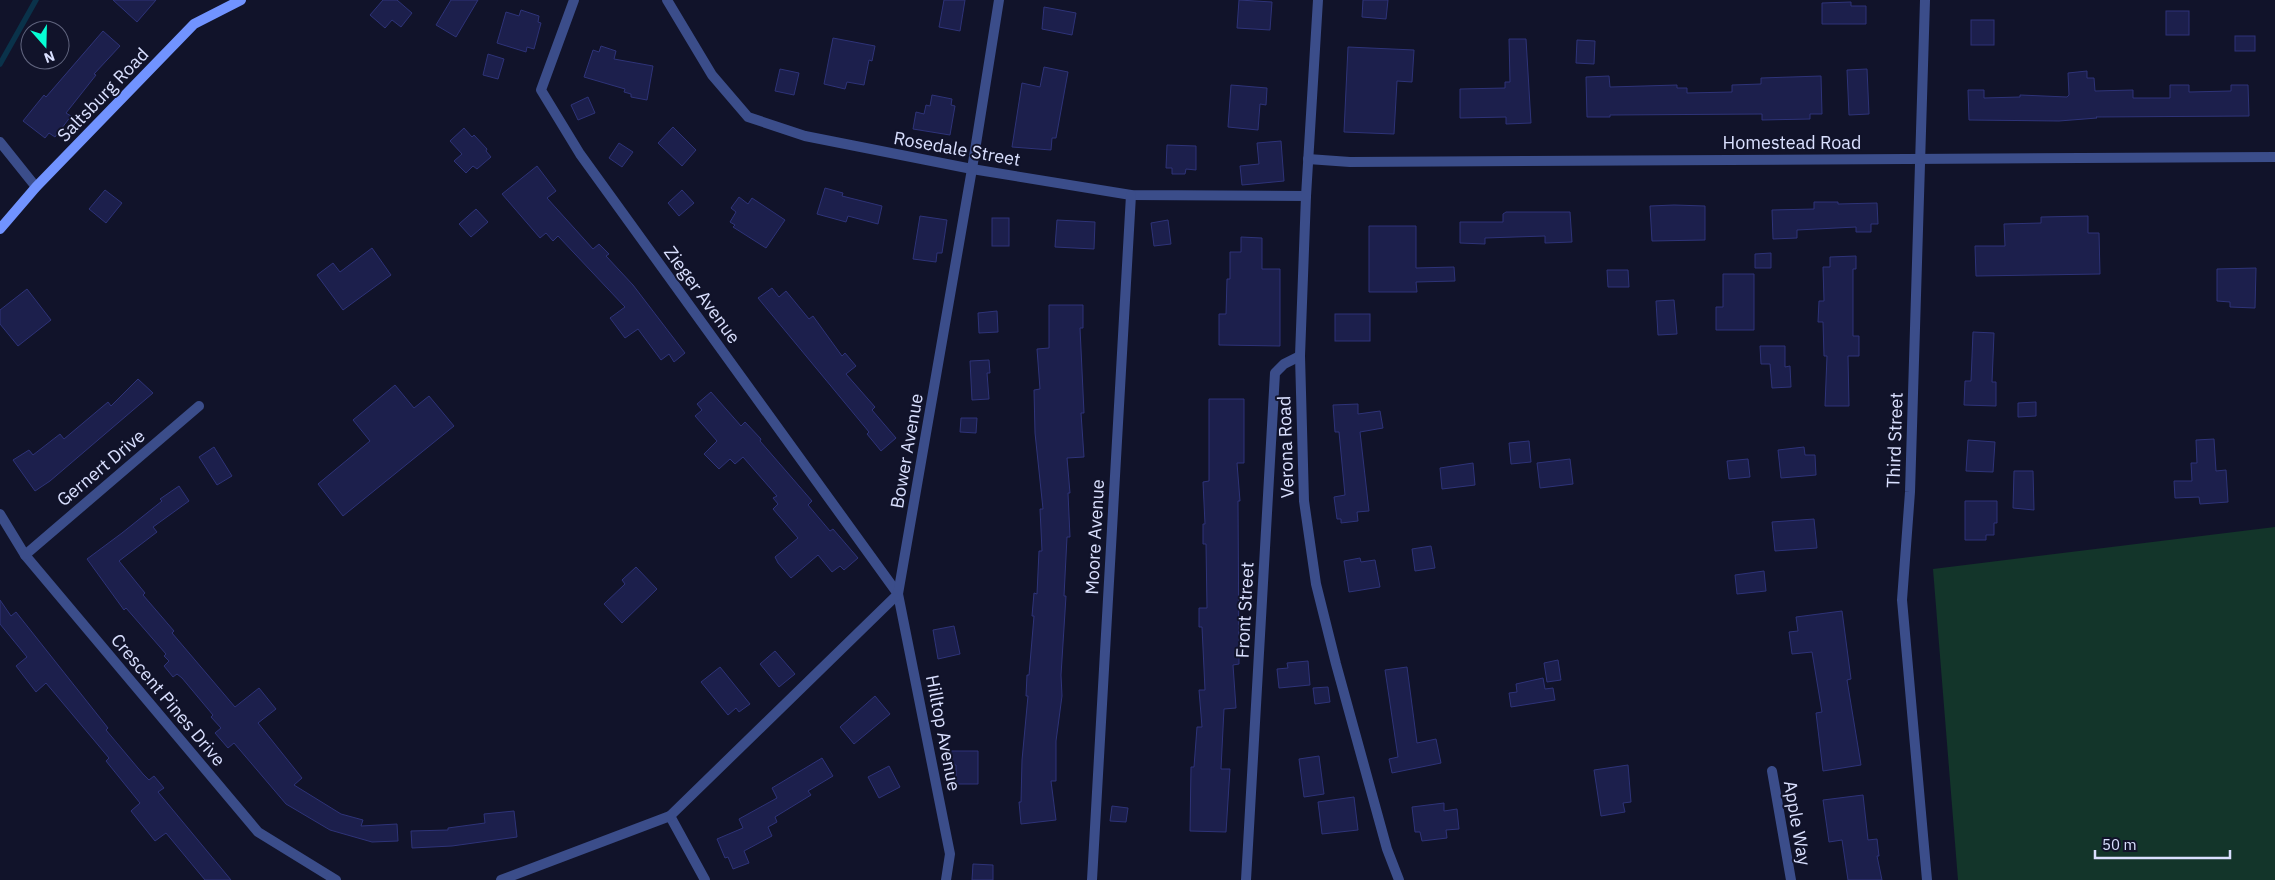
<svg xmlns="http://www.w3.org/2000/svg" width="2275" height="880" font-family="'IBM Plex Sans',sans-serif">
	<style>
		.green { fill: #13352a }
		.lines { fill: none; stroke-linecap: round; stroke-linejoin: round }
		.stream { stroke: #0a324a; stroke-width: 5.5 }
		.building { fill: #1c1f4c; stroke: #2e3378 }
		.minor { stroke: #3b4d8a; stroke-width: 10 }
		.tertiary { stroke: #3b4d8a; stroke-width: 10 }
		.secondary { stroke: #7193ff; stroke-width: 10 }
		.labels { text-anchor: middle; stroke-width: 4; stroke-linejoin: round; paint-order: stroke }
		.street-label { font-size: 18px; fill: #dae0ff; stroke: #11132a }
	</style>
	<rect width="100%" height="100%" fill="#11132a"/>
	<path class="green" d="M2275,527V880H1958L1933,569Z"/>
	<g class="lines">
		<path class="stream" d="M0,64L36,0"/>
	</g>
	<g class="building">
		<path d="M113,0H156L137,22Z"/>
		<path d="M383,0H397L412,13L401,27L392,20L385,28L370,15Z"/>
		<path d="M451,0H478L456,37L436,25Z"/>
		<path d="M944,0H965L960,31L939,27Z"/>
		<path d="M1239,0L1272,2L1270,30L1237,28Z"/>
		<path d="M1363,0H1388L1386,19L1362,17Z"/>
		<path d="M1851,2V6H1866V24H1822V3Z"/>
		<path d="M1044,7L1076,13L1072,35L1042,29Z"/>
		<path d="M521,10L539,16L538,22L541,23L534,49L527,47L526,52L497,43L506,12L519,16Z"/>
		<rect x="2166" y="11" width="23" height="24"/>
		<rect x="1971" y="20" width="23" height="25"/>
		<path d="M103,31L120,46L94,74L96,75L66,113L71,116L55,137L49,133L45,138L23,121L44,95L46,97Z"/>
		<rect x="2235" y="36" width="20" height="15"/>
		<path d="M833,38L875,46L872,61L869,60L864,85L847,82L845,89L824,84Z"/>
		<path d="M1509,39H1526L1531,123L1506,124V117L1460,118V89L1505,88V82H1510Z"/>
		<path d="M1577,40L1595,41L1594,64L1576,63Z"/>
		<path d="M601,46L616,51L614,59L653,66L647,100L631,97V94L624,92L625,89L584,77L593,50L599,52Z"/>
		<path d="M1348,47L1414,50L1412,82L1397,81L1394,134L1344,132Z"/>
		<path d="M488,54L504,59L498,79L483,75Z"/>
		<path d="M1044,67L1068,72L1056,138H1052L1051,150L1012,147L1022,83L1040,87Z"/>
		<path d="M780,69L799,73L794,95L775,91Z"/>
		<path d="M1867,69L1869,114L1849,115L1847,70Z"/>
		<path d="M2087,71V78H2094L2095,91L2133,90V98H2170V85H2189V92L2231,91V85H2248L2249,116L2096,117L2097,118L2059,121L1969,120L1968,90H1984V98L2020,97V95L2067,97L2069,95L2068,73Z"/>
		<path d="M1609,76L1610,87L1677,85V88H1687V93L1732,92V85L1761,84V78L1821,76L1822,114H1810V119L1762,120V114L1610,115V117H1587L1586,77Z"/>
		<path d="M1231,85L1267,88L1266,105L1260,104L1258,130L1228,127Z"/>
		<path d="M932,95L952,99L951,105L955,106L950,135L913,129L916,112L924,114L926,105L930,106Z"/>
		<path d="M588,97L595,113L578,120L571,105Z"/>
		<path d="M673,127L696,150L682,166L658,143Z"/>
		<path d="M464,128L472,137L474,135L487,149L486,151L491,157L477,169L473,166L466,173L454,161L462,154L450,141Z"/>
		<path d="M1281,141L1284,181L1242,185L1240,166L1259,164L1257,143Z"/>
		<path d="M619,143L633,152L622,167L609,158Z"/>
		<path d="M1167,145L1196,146V170L1186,169L1185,174H1172V168H1166Z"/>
		<path d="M537,166L556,191L547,198L593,249L599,244L609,254L606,256L633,285L685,353L674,362L669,354L661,360L638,329L625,338L610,318L625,307L558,236L553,241L546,233L540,238L502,194Z"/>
		<path d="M825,188L843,193L842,196L882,206L878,224L848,216L846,222L817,214Z"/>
		<path d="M105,190L122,203L106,223L89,209Z"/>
		<path d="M682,190L694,203L679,216L668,203Z"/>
		<path d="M739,197L748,204L752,198L785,220L766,248L733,227L735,225L730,222L736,212L731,208Z"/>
		<path d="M1814,202H1838V204L1877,203L1878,224H1871V232H1856V227L1797,230V238L1773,239L1772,210L1814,209Z"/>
		<path d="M1674,205L1705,206V240L1652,241L1650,206Z"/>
		<path d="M476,209L488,222L471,237L459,224Z"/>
		<path d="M1506,212H1570L1572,242L1545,243V236L1485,238V244L1460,243V222H1503V214Z"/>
		<path d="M920,216L947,220L942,253H937L936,262L913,259Z"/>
		<path d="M2088,216V233H2099L2100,274L1976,276L1975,246H2005L2004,224L2041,223V217Z"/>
		<rect x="992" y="218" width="17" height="28"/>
		<path d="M1057,220L1095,222L1094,249L1055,247Z"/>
		<path d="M1168,220L1171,244L1154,246L1151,223Z"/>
		<path d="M1369,226H1416V268L1454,267L1455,281L1416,282L1417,292H1369Z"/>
		<path d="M1241,237L1262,238V269H1280V346L1219,345V314H1226L1227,279H1230V252H1241Z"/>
		<path d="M372,248L391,275L343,310L317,275L333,263L340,272Z"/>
		<path d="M1771,253V268H1755V254Z"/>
		<path d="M1856,256V269H1853V336H1859V356H1848L1849,406H1825L1827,356H1824L1823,322H1818L1819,301H1824L1823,267H1830V257Z"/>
		<path d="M2256,268L2255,308L2230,307V302L2217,301V269Z"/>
		<path d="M1607,270H1628L1629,287H1608Z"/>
		<path d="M1723,274H1754V330H1716V307H1723Z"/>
		<path d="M772,288L779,297L786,291L809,319L813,316L842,356L845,353L856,366L846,374L875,407L872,410L896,438L881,451L867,434L869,432L758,298Z"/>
		<path d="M27,289L51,320L18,346L0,324V310Z"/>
		<path d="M1674,300L1677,334L1658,335L1656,301Z"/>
		<path d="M1049,305H1083V328H1080L1084,413H1081L1084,457L1067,458L1070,493H1068L1070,537H1067L1064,596H1066L1061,675L1062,696L1056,741V781H1051L1056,820L1021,824L1019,802H1021L1022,760L1028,696H1026L1027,675H1029L1034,616H1032L1034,593L1037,594L1039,551H1042L1040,509H1043L1035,433L1034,390L1040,389L1037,349L1049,348Z"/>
		<path d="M997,311L998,332L979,333L978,313Z"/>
		<rect x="1335" y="314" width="35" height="27"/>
		<path d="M1973,332L1994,333L1992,382H1996V406L1964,405L1965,381H1971Z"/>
		<path d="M1760,346H1785V367L1790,366L1791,387L1772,388L1770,364H1761Z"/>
		<path d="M989,360L990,373H987L989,399L972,400L970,361Z"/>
		<path d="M138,379L153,393L50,481L35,491L13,460L29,450L33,455L60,434L64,439L108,402L111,406Z"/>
		<path d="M395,385L414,408L429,396L454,426L343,516L318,484L370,441L353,420Z"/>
		<path d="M711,392L741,426L745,422L761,439L760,441L812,501L808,505L830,531L833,529L858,558L844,570L840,566L832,572L818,555L791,578L778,563L775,557L798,538L773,509L778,504L773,498L777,496L743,457L735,464L730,459L719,469L704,454L717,441L695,416L702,410L697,404Z"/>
		<path d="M1209,399H1244V463H1237L1240,501H1238L1239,664L1233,665L1236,708L1224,709L1221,769H1230L1226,832L1190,831L1191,767H1194L1197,727H1202L1199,690H1205L1202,627H1199V608H1207L1206,544H1203V524H1205L1203,482L1209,481Z"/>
		<path d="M2036,402V416L2018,417V403Z"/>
		<path d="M1358,404V414L1380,411L1383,428L1360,432L1369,511L1357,512L1358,521L1341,523V519H1337L1334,497L1345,495L1339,432H1335L1333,405Z"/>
		<path d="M961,418H977L976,433L960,432Z"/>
		<path d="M2214,439L2216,471L2226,470L2228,502L2200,504L2199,497L2175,498L2174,481H2192L2191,463H2197L2196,440Z"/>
		<path d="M1968,440L1995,442L1993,472L1966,471Z"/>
		<path d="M1529,441L1531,462L1511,464L1509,443Z"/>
		<path d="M214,447L232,476L217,485L199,457Z"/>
		<path d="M1804,447L1805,455H1815L1816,475L1781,478L1778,450Z"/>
		<path d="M1570,459L1573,484L1540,488L1537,463Z"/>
		<path d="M1748,459L1750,477L1729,479L1727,461Z"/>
		<path d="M1473,463L1475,485L1442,489L1440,468Z"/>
		<path d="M2014,471H2033L2034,510L2013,508Z"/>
		<path d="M179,486L189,501L153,527L157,532L119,561L145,593L143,595L174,631L172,633L235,707L259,688L276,709L258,723L302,778L294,785L341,814L363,820L361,826L397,824L398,841L372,842L330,830L286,804L234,743L228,748L215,733L221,728L211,717L213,715L182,678L177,674L173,677L164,666L169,661L164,656L166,654L126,608L124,610L87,559L122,533L162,501L160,499Z"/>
		<path d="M1965,501H1997V523H1994V535H1986V540H1965Z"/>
		<path d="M1814,519L1817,548L1775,551L1772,522Z"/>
		<path d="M1431,546L1435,568L1415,571L1412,549Z"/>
		<path d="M1360,558L1361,562L1375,560L1380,587L1349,592L1344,561Z"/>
		<path d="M636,567L657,589L622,623L604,604L625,584L622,580Z"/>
		<path d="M1764,571L1766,591L1737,594L1735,575Z"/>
		<path d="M0,600L11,616L16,612L108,728L106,730L143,774L149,780L154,776L164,788L158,792L231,880H205L166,833L155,841L131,811L140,803L106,761L109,758L46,683L36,692L16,666L27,657L0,624Z"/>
		<path d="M1842,611L1851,679L1847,680L1861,765L1823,771L1816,713L1822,712L1812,652L1792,654L1789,632L1798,631L1796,617Z"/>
		<path d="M954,626L960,654L938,659L933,630Z"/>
		<path d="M775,651L795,674L779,687L760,664Z"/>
		<path d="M1558,660L1561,680L1547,682L1544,663Z"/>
		<path d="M1308,661L1310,685L1279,688L1277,669L1288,668L1287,663Z"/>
		<path d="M720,667L750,704L739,712L736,708L728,715L701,682Z"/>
		<path d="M1407,667L1417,743L1436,739L1441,763L1392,773L1389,759L1398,757L1385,670Z"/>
		<path d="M1543,678L1545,689L1553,688L1555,700L1511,707L1509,693L1517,692L1516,684Z"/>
		<path d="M1328,687L1330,702L1315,704L1313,688Z"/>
		<path d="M875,696L890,714L854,744L840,727Z"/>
		<path d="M950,751H978V784H956V765H950Z"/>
		<path d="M1319,756L1324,794L1304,797L1299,759Z"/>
		<path d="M822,758L833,776L808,791L811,795L775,817L777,822L768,827L772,836L744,851L749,863L733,869L728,857L725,858L717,839L743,828L739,819L777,798L772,788Z"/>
		<path d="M1628,765L1631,802L1623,803L1625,812L1601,816L1594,770Z"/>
		<path d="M889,766L900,787L879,798L868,777Z"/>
		<path d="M1863,795L1868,840L1877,839L1879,856H1877L1882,880H1848L1842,840L1829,842L1823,800Z"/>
		<path d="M1354,797L1358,830L1322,834L1318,802Z"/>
		<path d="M1444,803V811L1457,809L1459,829L1446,830L1447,838L1422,841L1420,832H1415L1412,807Z"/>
		<path d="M1112,806L1128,808L1126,822L1110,821Z"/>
		<path d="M514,811L517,837L452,846L412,848L411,831L448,830V828L485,823L484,814Z"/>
		<path d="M973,864L993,865V880H972Z"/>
	</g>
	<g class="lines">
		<g class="minor">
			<path d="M574,0L541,90L580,154L898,594L950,854L946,880"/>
			<path d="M667,0L712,75L748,117L805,136L972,169L1131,195L1306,196"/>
			<path d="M1925,0L1910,492L1902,600L1927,880"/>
			<path d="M0,142L36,187"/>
			<path d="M1308,159L1350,162L2275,157"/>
			<path d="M0,514L25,555L258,832L336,880"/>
			<path d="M25,555L199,406"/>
			<path d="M1772,771L1791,880"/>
			<path d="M670,816L705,880"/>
			<path d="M501,880L670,816L898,594L972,169L999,0"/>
			<path d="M1092,880L1131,195"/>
			<path d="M1246,880L1275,373L1284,364L1300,356"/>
		</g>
		<path class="tertiary" d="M1318,0L1306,196L1300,356L1304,501L1316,584L1336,664L1387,849L1399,880"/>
		<path class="secondary" d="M0,229L36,187L194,24L241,0"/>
	</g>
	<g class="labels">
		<g class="street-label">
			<text transform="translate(103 95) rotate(-46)" y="6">Saltsburg Road</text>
			<text x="1792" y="149">Homestead Road</text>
			<text transform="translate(957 149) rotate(10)" y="6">Rosedale Street</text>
			<text transform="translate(702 295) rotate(54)" y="6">Zieger Avenue</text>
			<text transform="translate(1895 440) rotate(-88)" y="6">Third Street</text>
			<text transform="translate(1286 447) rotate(-92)" y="6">Verona Road</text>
			<text transform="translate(907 451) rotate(-80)" y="6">Bower Avenue</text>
			<text transform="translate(101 468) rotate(-40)" y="6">Gernert Drive</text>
			<text transform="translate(1095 537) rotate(-87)" y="6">Moore Avenue</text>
			<text transform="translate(1245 610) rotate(-87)" y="6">Front Street</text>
			<text transform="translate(168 700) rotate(50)" y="6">Crescent Pines Drive</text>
			<text transform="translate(943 733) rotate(79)" y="6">Hilltop Avenue</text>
			<text transform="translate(1797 823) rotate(80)" y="6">Apple Way</text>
		</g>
	</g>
	<g transform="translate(45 45) rotate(160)"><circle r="24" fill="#11132a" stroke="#61657f"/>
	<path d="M0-4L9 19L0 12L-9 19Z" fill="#06ffd5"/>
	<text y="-8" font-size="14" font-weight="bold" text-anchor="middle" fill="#dae0ff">N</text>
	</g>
	<path d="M2095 850v8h135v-8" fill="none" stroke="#dae0ff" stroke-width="2.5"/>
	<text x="2102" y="850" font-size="15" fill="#dae0ff" stroke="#11132a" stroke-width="4" paint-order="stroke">50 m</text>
</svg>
